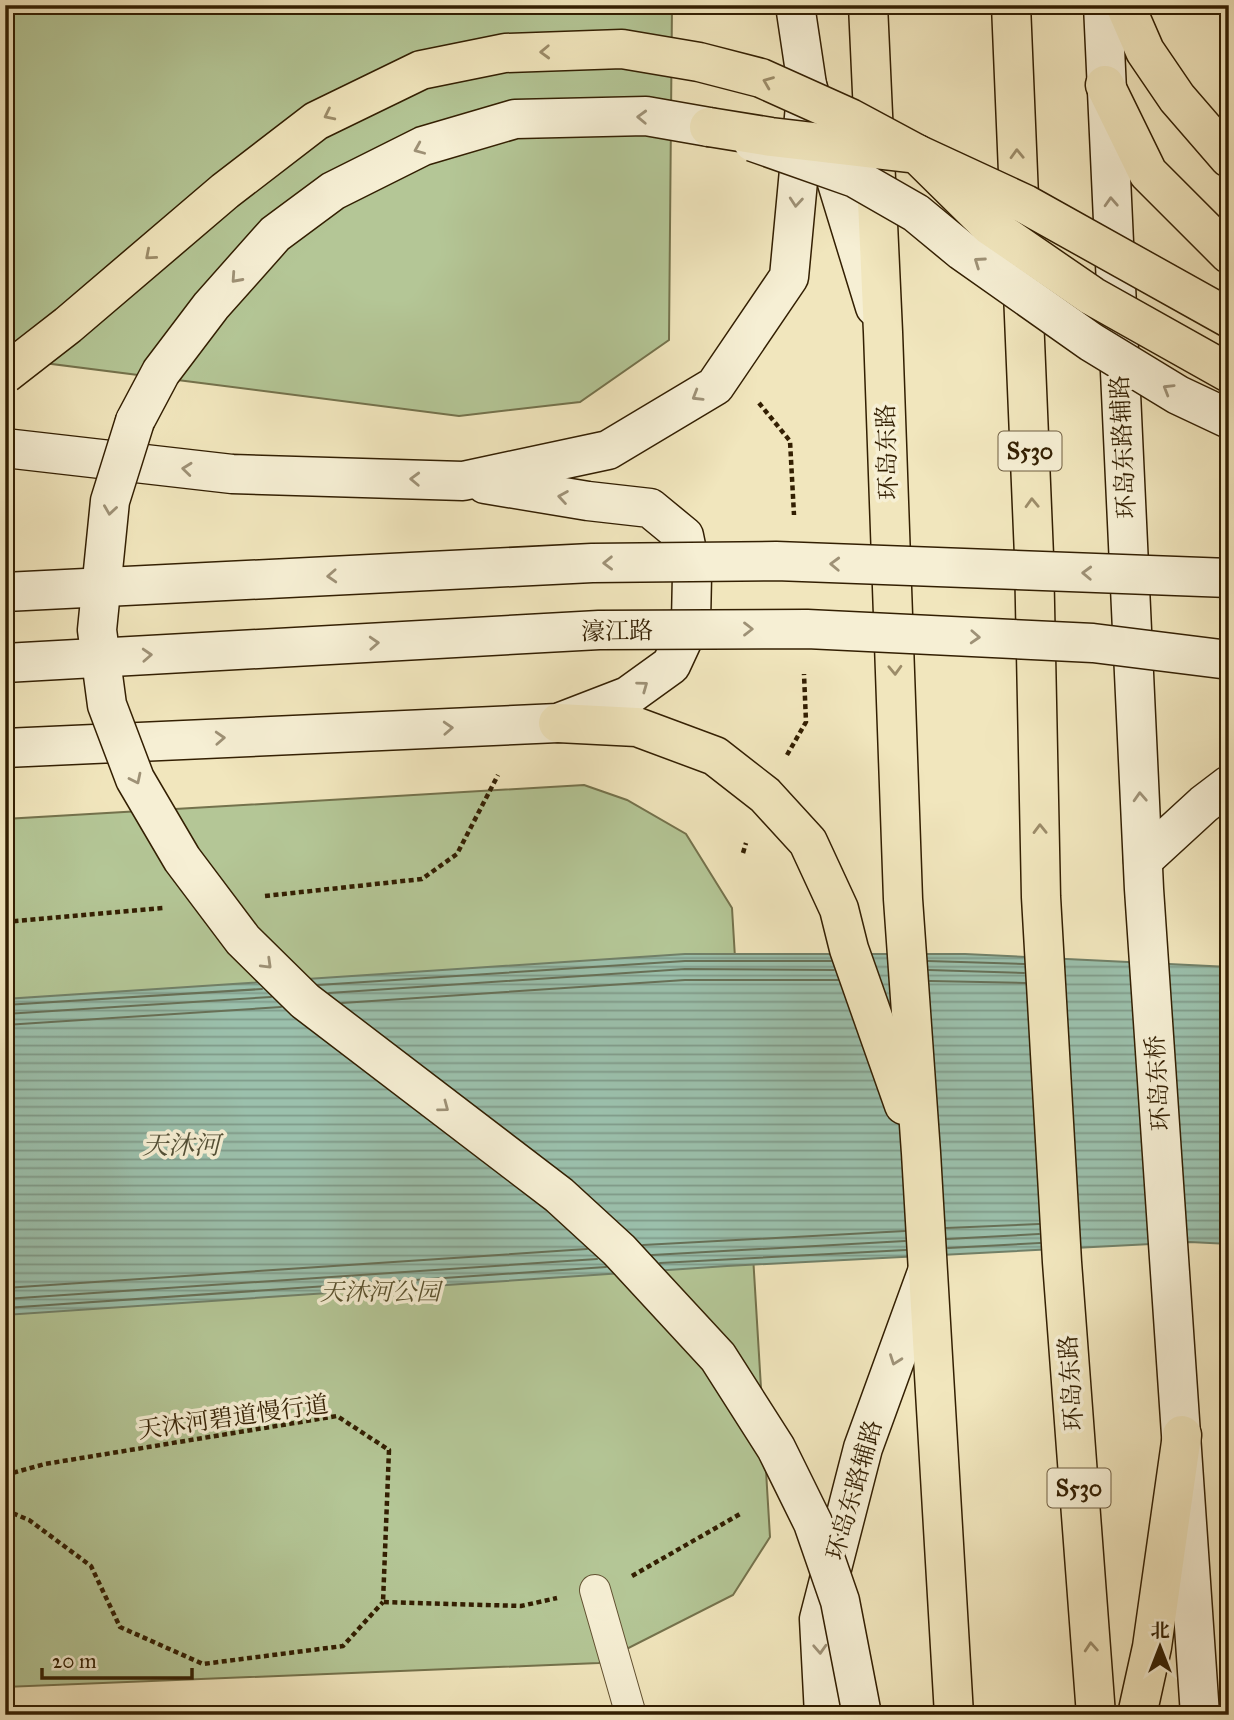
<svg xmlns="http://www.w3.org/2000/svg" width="1234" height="1720" font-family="'IM FELL Great Primer','Noto Serif SC',serif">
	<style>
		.park { fill: #b4c696; stroke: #74724c; stroke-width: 2 }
		.water { fill: url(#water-rules); stroke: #718068; stroke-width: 2 }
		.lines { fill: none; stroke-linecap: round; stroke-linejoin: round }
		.shore { stroke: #677057; stroke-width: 2 }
		.service-casing { stroke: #625131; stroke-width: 32 }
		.secondary-casing { stroke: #331f02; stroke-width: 41 }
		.primary-casing { stroke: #331f02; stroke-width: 41 }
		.path { stroke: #331f02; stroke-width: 4.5; stroke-dasharray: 5 3.5; stroke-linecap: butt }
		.service { stroke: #f6efd4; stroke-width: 30 }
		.secondary { stroke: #f6efd4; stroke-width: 38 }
		.primary { stroke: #f1e6bd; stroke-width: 38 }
		.secondary-bridge-casing { stroke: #331f02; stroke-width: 41; stroke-linecap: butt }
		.primary-bridge-casing { stroke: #331f02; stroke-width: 41; stroke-linecap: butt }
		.secondary-bridge { stroke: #f6efd4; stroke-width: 38 }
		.primary-bridge { stroke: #f1e6bd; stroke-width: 38 }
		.oneway { stroke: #9c8c69 }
		.oneway2 { stroke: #9e9176 }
		.labels { text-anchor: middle; stroke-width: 7; stroke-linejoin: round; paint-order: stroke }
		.shield { fill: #f6efd4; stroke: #6e5d41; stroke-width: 2 }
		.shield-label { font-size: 23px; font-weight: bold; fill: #331f02 }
		.street-label { font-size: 24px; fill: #331f02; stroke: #f6efd4 }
		.park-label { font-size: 24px; font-style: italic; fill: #5a512e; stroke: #f6efd4 }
		.water-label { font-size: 26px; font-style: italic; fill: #524f35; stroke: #f6efd4 }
	</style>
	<defs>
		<pattern id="water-rules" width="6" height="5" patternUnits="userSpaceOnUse" patternTransform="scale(1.75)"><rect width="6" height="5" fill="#9bc0ac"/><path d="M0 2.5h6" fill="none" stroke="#7f9b8a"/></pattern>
	</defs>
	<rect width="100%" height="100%" fill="#f1e6bd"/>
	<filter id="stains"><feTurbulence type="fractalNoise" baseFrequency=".00286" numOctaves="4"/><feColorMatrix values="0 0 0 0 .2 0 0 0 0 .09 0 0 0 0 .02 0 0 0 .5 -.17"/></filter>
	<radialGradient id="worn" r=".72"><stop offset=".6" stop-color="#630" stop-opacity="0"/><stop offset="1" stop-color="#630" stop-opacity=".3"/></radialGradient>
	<g class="park">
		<path d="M5,5H672L669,340L580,402L459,416L5,358Z"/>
		<path d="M584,785L627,800L686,834L732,908L770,1537L733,1595L599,1663L5,1687V819Z"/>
	</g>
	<path class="water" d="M685,954H965L1229,967V1244L1190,1242L727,1266L5,1315V999Z"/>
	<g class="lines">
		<g class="shore">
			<path d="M928,961L1024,964"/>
			<path d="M929,970L1024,973"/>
			<path d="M930,981L1025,983"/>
			<path d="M318,985L685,961H831"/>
			<path d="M329,993L685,969L834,970"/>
			<path d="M342,1003L685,980H838"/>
			<path d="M5,1005L262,989"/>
			<path d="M5,1014L271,997"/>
			<path d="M5,1025L281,1007"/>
			<path d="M946,1228L1039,1224"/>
			<path d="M947,1239L1039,1234"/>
			<path d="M643,1245L905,1231"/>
			<path d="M948,1248L1040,1243"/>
			<path d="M652,1255L905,1241"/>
			<path d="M660,1263L906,1250"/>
			<path d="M5,1288L587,1249"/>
			<path d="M5,1299L597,1259"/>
			<path d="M5,1308L606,1267"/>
		</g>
		<g class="service-casing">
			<path id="service" d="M595,1590L631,1715"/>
		</g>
		<g class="secondary-casing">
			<g id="secondary">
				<path d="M795,5L807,85L875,307"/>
				<path d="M1103,5L1144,889L1200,1715"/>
				<path d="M135,421L161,372L211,306L275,234L333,191L423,146L515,119L646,116L709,127"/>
				<path d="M5,448L232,474L463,481L608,450L715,386L789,277L807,85"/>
				<path d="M5,748L558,723L628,696L671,665L691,622L692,575L684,536L650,508L588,501L485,484"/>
				<path d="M1143,860L1204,804L1229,785"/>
				<path d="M824,1715L819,1619L863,1448L927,1272"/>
			</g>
		</g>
		<g class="primary-casing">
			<g id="primary">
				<path d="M868,5L883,332L903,899L921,1153L954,1715"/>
				<path d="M1011,5L1034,556L1041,897L1062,1262L1096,1715"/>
				<path d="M1125,5L1145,51L1177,98L1229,158"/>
				<path d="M1105,85L1148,173L1229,254"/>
				<path d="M558,723L637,727L715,756L765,795L808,842L839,909L849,949L904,1105"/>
				<path d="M1137,1715L1152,1647L1182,1435"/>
			</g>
		</g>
		<g class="path">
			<path d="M759,403L790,441L794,515"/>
			<path d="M787,755L806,722L804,674"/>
			<path d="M743,853L746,843"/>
			<path d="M265,896L422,879L457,854L498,775"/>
			<path d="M5,922L163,908"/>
			<path d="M5,1475L45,1464L337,1416L389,1450L383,1602L521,1606L557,1598"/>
			<path d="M5,1510L29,1520L91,1566L120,1627L203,1664L343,1646L383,1602"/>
			<path d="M632,1576L740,1514"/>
		</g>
		<use href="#service" class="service"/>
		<use href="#secondary" class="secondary"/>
		<use href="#primary" class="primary"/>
		<g class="secondary-bridge-casing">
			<g id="secondary-bridge">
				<path d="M753,142L855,178L916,213L962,251L1091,342L1178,395L1229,419"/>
				<path d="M135,421L110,501L97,630L107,705L135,779L182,859L243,940L305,1001L559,1195L619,1250L718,1357L776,1448L813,1523L840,1601L862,1715"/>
				<path d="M5,592L592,563L776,561L1229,578"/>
				<path d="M5,663L599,630L807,629L1093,643L1229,660"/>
			</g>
		</g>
		<g class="primary-bridge-casing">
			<g id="primary-bridge">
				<path d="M709,127L771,137L917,154L989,225L1092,296L1229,373"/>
				<path d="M5,374L68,325L225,191L316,121L421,70L505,53L622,49L699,62L761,78L850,118L917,154L1025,204L1229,318"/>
			</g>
		</g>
		<use href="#secondary-bridge" class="secondary-bridge"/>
		<use href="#primary-bridge" class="primary-bridge"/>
	</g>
	<defs><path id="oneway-chevron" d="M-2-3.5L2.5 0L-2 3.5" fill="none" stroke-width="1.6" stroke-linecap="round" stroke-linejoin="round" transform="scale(1.75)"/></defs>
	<g class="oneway">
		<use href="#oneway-chevron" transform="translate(545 52) rotate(178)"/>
		<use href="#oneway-chevron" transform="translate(768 82) rotate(-158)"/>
		<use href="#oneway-chevron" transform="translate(329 115) rotate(154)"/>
		<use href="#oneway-chevron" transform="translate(1017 154) rotate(-92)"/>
		<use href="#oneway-chevron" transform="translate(150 255) rotate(139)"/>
		<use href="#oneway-chevron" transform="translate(1032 503) rotate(-92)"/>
		<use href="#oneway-chevron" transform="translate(895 670) rotate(88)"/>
		<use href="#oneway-chevron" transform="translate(1040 829) rotate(-91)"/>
		<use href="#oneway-chevron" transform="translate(1091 1647) rotate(-94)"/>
	</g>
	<g class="oneway2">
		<use href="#oneway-chevron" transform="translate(642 117) rotate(-178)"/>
		<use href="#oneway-chevron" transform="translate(419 149) rotate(157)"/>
		<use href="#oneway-chevron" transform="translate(796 202) rotate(95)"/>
		<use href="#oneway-chevron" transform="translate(1111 202) rotate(-93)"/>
		<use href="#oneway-chevron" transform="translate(979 262) rotate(-145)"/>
		<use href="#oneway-chevron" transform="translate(236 278) rotate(132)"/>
		<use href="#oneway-chevron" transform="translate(1168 389) rotate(-149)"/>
		<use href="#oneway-chevron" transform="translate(697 396) rotate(149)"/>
		<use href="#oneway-chevron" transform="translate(187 469) rotate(-174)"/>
		<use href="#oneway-chevron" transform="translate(415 479) rotate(-178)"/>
		<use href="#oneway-chevron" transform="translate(563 497) rotate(-171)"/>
		<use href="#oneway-chevron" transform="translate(110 510) rotate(98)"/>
		<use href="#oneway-chevron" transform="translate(608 563) rotate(179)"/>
		<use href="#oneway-chevron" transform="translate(835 564) rotate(-178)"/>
		<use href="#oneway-chevron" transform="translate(1087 573) rotate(-178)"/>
		<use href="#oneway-chevron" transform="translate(332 576) rotate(177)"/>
		<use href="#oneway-chevron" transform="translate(748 629)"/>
		<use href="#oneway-chevron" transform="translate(975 637) rotate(3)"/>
		<use href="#oneway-chevron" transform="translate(374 643) rotate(-3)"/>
		<use href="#oneway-chevron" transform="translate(147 655) rotate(-3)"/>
		<use href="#oneway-chevron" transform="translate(643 686) rotate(-36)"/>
		<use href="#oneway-chevron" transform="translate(448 728) rotate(-3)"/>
		<use href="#oneway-chevron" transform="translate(220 738) rotate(-3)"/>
		<use href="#oneway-chevron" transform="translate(136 779) rotate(64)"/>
		<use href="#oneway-chevron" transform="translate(1140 797) rotate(-93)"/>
		<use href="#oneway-chevron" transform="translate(267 964) rotate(44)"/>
		<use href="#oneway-chevron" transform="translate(444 1107) rotate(37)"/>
		<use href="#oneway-chevron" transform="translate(895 1360) rotate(110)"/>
		<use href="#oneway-chevron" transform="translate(820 1649) rotate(87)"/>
	</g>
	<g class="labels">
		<g class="shield">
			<rect x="998.5" y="431.5" width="63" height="39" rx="5"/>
			<rect x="1047.5" y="1468.5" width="63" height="39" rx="5"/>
		</g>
		<g class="shield-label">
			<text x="1030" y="459">S530</text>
			<text x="1079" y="1496">S530</text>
		</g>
		<g class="street-label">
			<text transform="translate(1123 447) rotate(-93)" y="8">环岛东路辅路</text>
			<text transform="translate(887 452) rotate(-92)" y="8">环岛东路</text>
			<text transform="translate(617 631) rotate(-1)" y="8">濠江路</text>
			<text transform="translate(1158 1083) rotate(-94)" y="8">环岛东桥</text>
			<text transform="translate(1071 1383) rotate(-94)" y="8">环岛东路</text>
			<text transform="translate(233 1417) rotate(-8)" y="8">天沐河碧道慢行道</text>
			<text transform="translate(854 1490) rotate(-74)" y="8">环岛东路辅路</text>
		</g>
		<g class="park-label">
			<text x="380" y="1300">天沐河公园</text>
		</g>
		<g class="water-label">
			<text x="181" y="1154">天沐河</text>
		</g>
	</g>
	<rect width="1234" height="1720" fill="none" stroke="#f1e6bd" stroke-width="28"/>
	<rect x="7" y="7" width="1220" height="1706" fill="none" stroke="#331f02" stroke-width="3.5"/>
	<rect x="14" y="14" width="1206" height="1692" fill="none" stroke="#331f02" stroke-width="2"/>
	<g transform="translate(1160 1647)" stroke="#f6efd4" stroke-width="5" paint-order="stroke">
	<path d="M0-5L12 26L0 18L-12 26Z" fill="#331f02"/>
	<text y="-10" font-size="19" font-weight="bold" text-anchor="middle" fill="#331f02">北</text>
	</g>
	<path d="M42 1668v10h150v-10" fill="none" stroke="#331f02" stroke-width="3.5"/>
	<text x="52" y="1668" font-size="21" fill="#331f02" stroke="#f6efd4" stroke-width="5" paint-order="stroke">20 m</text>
	<rect width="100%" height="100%" filter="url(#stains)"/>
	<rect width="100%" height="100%" fill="url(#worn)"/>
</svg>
